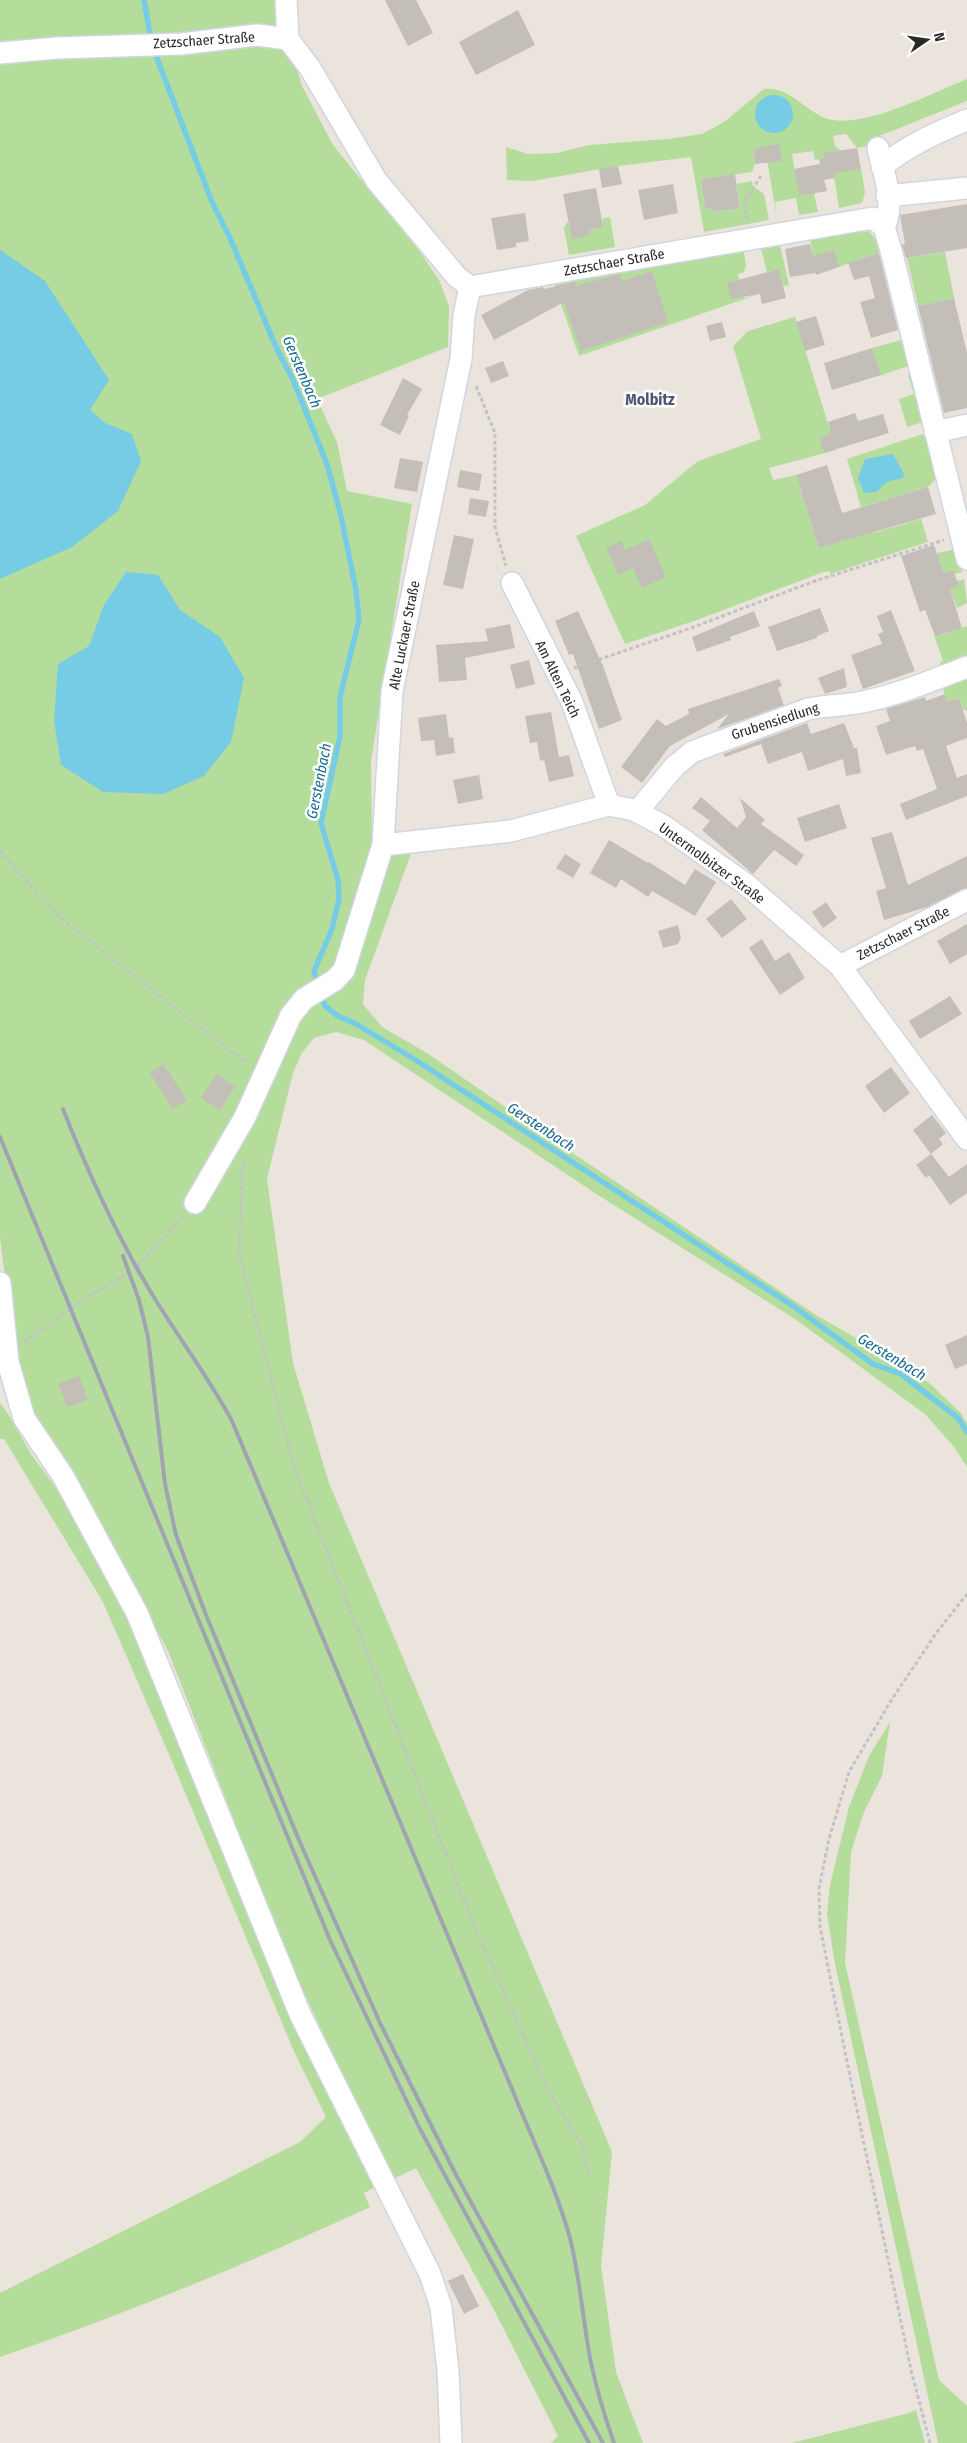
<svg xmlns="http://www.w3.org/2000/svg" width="967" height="2443" font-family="'Fira Sans Condensed',sans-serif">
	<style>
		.green { fill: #b4dd9c }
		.water { fill: #76cbe5 }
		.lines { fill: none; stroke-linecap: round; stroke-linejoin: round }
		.stream { stroke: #76cbe5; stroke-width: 5.5 }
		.building { fill: #c3beb8 }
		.minor-casing { stroke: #d1d5e1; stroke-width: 24 }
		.path { stroke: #c3c3c3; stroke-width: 3; stroke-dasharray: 4 2.5; stroke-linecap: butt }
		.minor { stroke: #fff; stroke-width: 21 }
		.rail { stroke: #9fa3b2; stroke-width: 4 }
		.labels { text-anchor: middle; stroke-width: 5; stroke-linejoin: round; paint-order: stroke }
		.street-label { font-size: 14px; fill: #292929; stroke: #fff }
		.water-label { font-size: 15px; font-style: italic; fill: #176a90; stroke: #fff }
		.quarter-label { font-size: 16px; font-weight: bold; fill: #4d5676; stroke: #fff }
	</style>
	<rect width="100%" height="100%" fill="#eae4dc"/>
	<g class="green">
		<path d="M0,0H281L284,25L302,86L333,145L420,252L439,280L449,306L448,347L317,399L337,442L347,491L412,504L371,761L372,843L413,848L365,980L363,1004L382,1027L427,1053L550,1138L816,1315L891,1358L929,1383L960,1412L967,1423V1467L954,1447L925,1414L795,1319L598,1195L364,1040L336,1032L314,1038L302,1053L293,1073L267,1179L293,1363L329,1483L612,2152L601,2266L616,2372L643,2443H551L558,2436L494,2310L416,2168L391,2180L288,1958L168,1651L102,1529L34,1427L18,1378L0,1238Z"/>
		<path d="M967,79V101L877,137L874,139L873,145L857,148L846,134L833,136L835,146L848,156L850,170L861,169L865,192L862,203L839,208L831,157L815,160L813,151L792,154L799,196L814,193L818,212L799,215L796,198L775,202L777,219L765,147L753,149L755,164L752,172L701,179L705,209L713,208L714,212L740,208L737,184L752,181L753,186L764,194L769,220L704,232L691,157L618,166L532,181L507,180L506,147L528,154L557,153L589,145L668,139L702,134L724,122L764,89C790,87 803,109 825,118C861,131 932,93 967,79Z"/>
		<path d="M610,217L615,247L569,255L564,228L568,221L572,238L590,235L589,230L603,227L602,219Z"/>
		<path d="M869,231L884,251L839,267L814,261L810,239Z"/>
		<path d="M780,245L789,285L783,286L779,269L767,272L761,248Z"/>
		<path d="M744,252L746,266L744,272L738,274L744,298L759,294L579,356L553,281Z"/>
		<path d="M945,252L954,298L918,306L907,258Z"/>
		<path d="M795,317L836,450L769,468L773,480L796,475L819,548L872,530L873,533L921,519L928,542L830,574L829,571L821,573L697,620L625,644L576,536L645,505L698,461L761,439L733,346L748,331Z"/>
		<path d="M905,339L911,365L879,376L872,348Z"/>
		<path d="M908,375H913L926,421L907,427L899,399L914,394Z"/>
		<path d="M929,432L940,475L928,487L861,507L847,459Z"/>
		<path d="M956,549L962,572L954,574L953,570L944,573L937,554H933Z"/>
		<path d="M964,579L967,603L957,608L950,589L957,581Z"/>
		<path d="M967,626V661L942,670L940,662L943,661L934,635L938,633L940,635Z"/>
		<path d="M967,674V711L963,709L959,698L947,702L941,682Z"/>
		<path d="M0,1403L7,1412L31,1454L62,1496L110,1574L329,2095L374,2188L364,2193L370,2207C249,2263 126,2314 0,2357V2293L300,2142L326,2117L293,2049L168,1752L103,1602L4,1439H0Z"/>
		<path d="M890,1722L882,1776L864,1812L851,1852L845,1963L939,2380L967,2406V2443H938L834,1959L827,1914L830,1885L849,1807L869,1756Z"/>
		<path d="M916,2410L925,2443H792L909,2413Z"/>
	</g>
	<g class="water">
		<circle cx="774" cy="114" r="19"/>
		<path d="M0,250L45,281L109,380L90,410L105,423L132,434L141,461L118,511L72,547L0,579Z"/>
		<path d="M893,454L904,474L903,478L887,482L876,492L864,493L858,478L865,459Z"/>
		<path d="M126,572L158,575L180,610L220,637L244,678L231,742L204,776L163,794L103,792L61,765L54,721L58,664L89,646L104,605Z"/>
	</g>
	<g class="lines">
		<g class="stream">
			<path d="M144,0L151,40"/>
			<path d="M153,48L212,202L230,238L276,347L293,380L327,464L341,516L356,590L359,620L340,697V736L321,823L338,880L339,899L332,929L314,971L319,986"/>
			<path d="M321,995L325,1006L338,1016L356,1024L414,1059L793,1306L873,1364L901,1374L958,1418L967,1432"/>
		</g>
	</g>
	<g class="building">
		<path d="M385,0H416L433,33L408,46Z"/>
		<path d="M518,10L535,45L476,75L459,42Z"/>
		<path d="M779,144L782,161L755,164L753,149Z"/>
		<path d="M857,148L861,169L834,173L835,178L824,180L827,191L799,196L794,169L820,164L819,159L824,158L823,153Z"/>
		<path d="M618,166L622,184L602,188L599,169Z"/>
		<path d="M735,174L740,208L713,212V208L705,209L701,179Z"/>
		<path d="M673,184L678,213L644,220L638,190Z"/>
		<path d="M596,188L603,227L589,230L590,235L572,239L563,194Z"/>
		<path d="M967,204V248L906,258L902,245L905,244L900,215Z"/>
		<path d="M525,213L529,241L516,243V247L497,250L491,218Z"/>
		<path d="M810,244L813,256L834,251L839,267L816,275V273L790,277L785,249Z"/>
		<path d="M879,253L898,330L871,338L860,302L875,298L869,276L854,280L848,263Z"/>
		<path d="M779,269L786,298L762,304L760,294L731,299L727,283Z"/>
		<path d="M652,271L668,322L581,351L564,302L494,340L481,315L528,290L543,287L544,289L575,282L576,286L620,274L622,281Z"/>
		<path d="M954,298L967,353V408L944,413L918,306Z"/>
		<path d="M816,316L825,345L805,351L796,322Z"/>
		<path d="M722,322L726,337L710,341L706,326Z"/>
		<path d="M872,348L881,375L832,390L824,363Z"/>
		<path d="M503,361L509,376L491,383L485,368Z"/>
		<path d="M403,378L422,389L407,415L409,416L400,435L380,425Z"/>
		<path d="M855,413L858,421L883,414L889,433L824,453L820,438L831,434L828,422Z"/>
		<path d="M400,458L423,462L417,492L394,488Z"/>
		<path d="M827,465L842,513L928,487L936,514L819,548L796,475Z"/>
		<path d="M460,470L482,474L479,491L457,487Z"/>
		<path d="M470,498L489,501L486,517L468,514Z"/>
		<path d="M454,535L474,539L463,589L443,585Z"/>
		<path d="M649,539L666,577L642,588L633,568L618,575L606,548L621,541L625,550Z"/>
		<path d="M934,545L944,573L953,570L959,586L950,589L962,628L935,636L925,610L920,612L901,556Z"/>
		<path d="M820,608L829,631L817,636V638L777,651L768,627Z"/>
		<path d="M891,610L915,671L863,689L851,655L882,644L878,634L883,632L877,616Z"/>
		<path d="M578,611L603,666L622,720L599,729L573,654L569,655L555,621Z"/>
		<path d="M754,611L760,626L730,637L731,640L697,652L692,637Z"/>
		<path d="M510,624L515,648L465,658L467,680L439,682L436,645L488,641L485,629Z"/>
		<path d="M529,660L535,684L516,689L510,665Z"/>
		<path d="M844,668L847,687L825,694L818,678Z"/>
		<path d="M779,679L782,686L778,688L784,705L717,729L729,714L670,746L642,783L621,767L657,719L666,726L689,714L688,709Z"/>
		<path d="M945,694L947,702L959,698L967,723V738L946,746L957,778L967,774V796L906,820L900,804L937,789L923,749L917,751L915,746L886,755L876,726L890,721L886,709L925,697L926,701Z"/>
		<path d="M551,712L559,757L569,755L574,776L549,782L544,760L540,761L537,742L530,743L525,716Z"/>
		<path d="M446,714L449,738L453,737L455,753L436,756L434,740L421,741L418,718Z"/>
		<path d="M807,723L811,734L844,723L854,748H857L861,773L846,776L843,759L808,771L802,752L768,764L761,744L725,757L723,754Z"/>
		<path d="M479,775L483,799L458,804L453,780Z"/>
		<path d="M701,797L737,828L746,817L740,798L765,820L761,824L804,855L796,866L774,850L753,874L702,830L710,821L692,808Z"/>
		<path d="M839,804L847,828L805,842L797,818Z"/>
		<path d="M892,832L908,885L967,856V888L927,907L884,920L876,891L886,888L871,838Z"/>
		<path d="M609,840L648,863L649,862L685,885L695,869L716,882L695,916L652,891L648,897L621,879L616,888L590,873Z"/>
		<path d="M565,854L581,864L573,878L556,868Z"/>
		<path d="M731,899L747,919L722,938L706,919Z"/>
		<path d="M826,902L837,918L823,928L812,912Z"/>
		<path d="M967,924V954L950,964L937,941Z"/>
		<path d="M678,925L681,938L678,944L663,948L658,931Z"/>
		<path d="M762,939L775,961L789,952L805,978L780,995L749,948Z"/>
		<path d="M950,996L962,1014L920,1039L909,1021Z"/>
		<path d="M163,1064L187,1100L173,1109L150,1073Z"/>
		<path d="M891,1067L910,1093L884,1113L865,1086Z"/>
		<path d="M217,1074L235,1087L220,1110L201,1098Z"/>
		<path d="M932,1115L946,1133L939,1139L943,1144L931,1154L913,1130Z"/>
		<path d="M931,1154L949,1177L967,1164V1193L950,1205L929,1175L926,1178L916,1165Z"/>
		<path d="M967,1335V1364L955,1369L945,1345Z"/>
		<path d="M79,1376L88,1400L67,1407L58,1384Z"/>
		<path d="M463,2274L479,2306L464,2314L448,2281Z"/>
	</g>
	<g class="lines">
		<g class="minor-casing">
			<g id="minor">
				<path d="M286,0L288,39"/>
				<path d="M0,53L57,48L181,44L257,35L288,39L310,68L376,180L457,277L470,287L873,218L884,227L892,254L967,559"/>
				<path d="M878,148C883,171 896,205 884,227"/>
				<path d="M882,167C906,146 938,132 967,120"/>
				<path d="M887,196L967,188"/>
				<path d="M935,432L967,425"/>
				<path d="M512,583L572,702L609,805"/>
				<path d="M637,812L674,767L692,752L808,709C826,705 840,706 857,703C893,697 933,680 967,667"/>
				<path d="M383,845L511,831L609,805L634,810L664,826L747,885L840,966L967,1139"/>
				<path d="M840,966L967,900"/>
				<path d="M195,1203L245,1117L291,1015L304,999L335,980L344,970L383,845L392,691L461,359L464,315L470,287"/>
				<path d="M0,1283L8,1362L24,1418L63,1476L137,1613L300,2014L430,2274L441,2307L448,2371L451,2443"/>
			</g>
		</g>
		<g class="path">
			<path d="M747,220L744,203L761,176"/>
			<path d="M476,386L495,433V527L506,566"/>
			<path d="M574,668L691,628L815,581L944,540"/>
			<path d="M0,851L58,916L215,1039L243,1060L250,1062"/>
			<path d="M243,1160L239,1253L294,1467L475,1928L550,2094L580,2142L589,2175"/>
			<path d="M25,1342L81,1301L136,1268L183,1216"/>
			<path d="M930,2443L911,2370L853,2091L820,1927L819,1888L829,1839L849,1772L892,1699L937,1632L967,1594"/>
		</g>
		<use href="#minor" class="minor"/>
		<g class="rail">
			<path d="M63,1109C89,1175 118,1239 155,1299C181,1341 209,1378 232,1421L512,2089C532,2139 557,2189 571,2242C580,2280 583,2320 590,2358C596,2387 604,2415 614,2443"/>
			<path d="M0,1137L330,1940L419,2127L589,2443"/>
			<path d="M123,1256L139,1300L148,1337L165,1484L176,1535L206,1615L299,1840L380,2023L455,2173L603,2443"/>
		</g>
	</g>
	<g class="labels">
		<g class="street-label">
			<text transform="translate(204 40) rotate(-4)" y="5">Zetzschaer Straße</text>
			<text transform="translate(614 262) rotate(-10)" y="5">Zetzschaer Straße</text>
			<text transform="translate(404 635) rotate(-79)" y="5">Alte Luckaer Straße</text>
			<text transform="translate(558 679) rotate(64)" y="5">Am Alten Teich</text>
			<text transform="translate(775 721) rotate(-18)" y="5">Grubensiedlung</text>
			<text transform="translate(712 863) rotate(36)" y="5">Untermolbitzer Straße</text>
			<text transform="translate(903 933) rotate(-27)" y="5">Zetzschaer Straße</text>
		</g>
		<g class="water-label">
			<text transform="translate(302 372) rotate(67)" y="5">Gerstenbach</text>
			<text transform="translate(319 781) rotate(-79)" y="5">Gerstenbach</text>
			<text transform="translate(541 1127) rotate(33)" y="5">Gerstenbach</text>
			<text transform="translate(892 1357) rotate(31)" y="5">Gerstenbach</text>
		</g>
		<g class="quarter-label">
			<text x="650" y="405">Molbitz</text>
		</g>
	</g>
	<g transform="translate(927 40) rotate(77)" stroke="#ffffff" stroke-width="4" paint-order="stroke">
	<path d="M0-4L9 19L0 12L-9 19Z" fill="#292929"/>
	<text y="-8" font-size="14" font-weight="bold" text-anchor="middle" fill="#292929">N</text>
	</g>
</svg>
